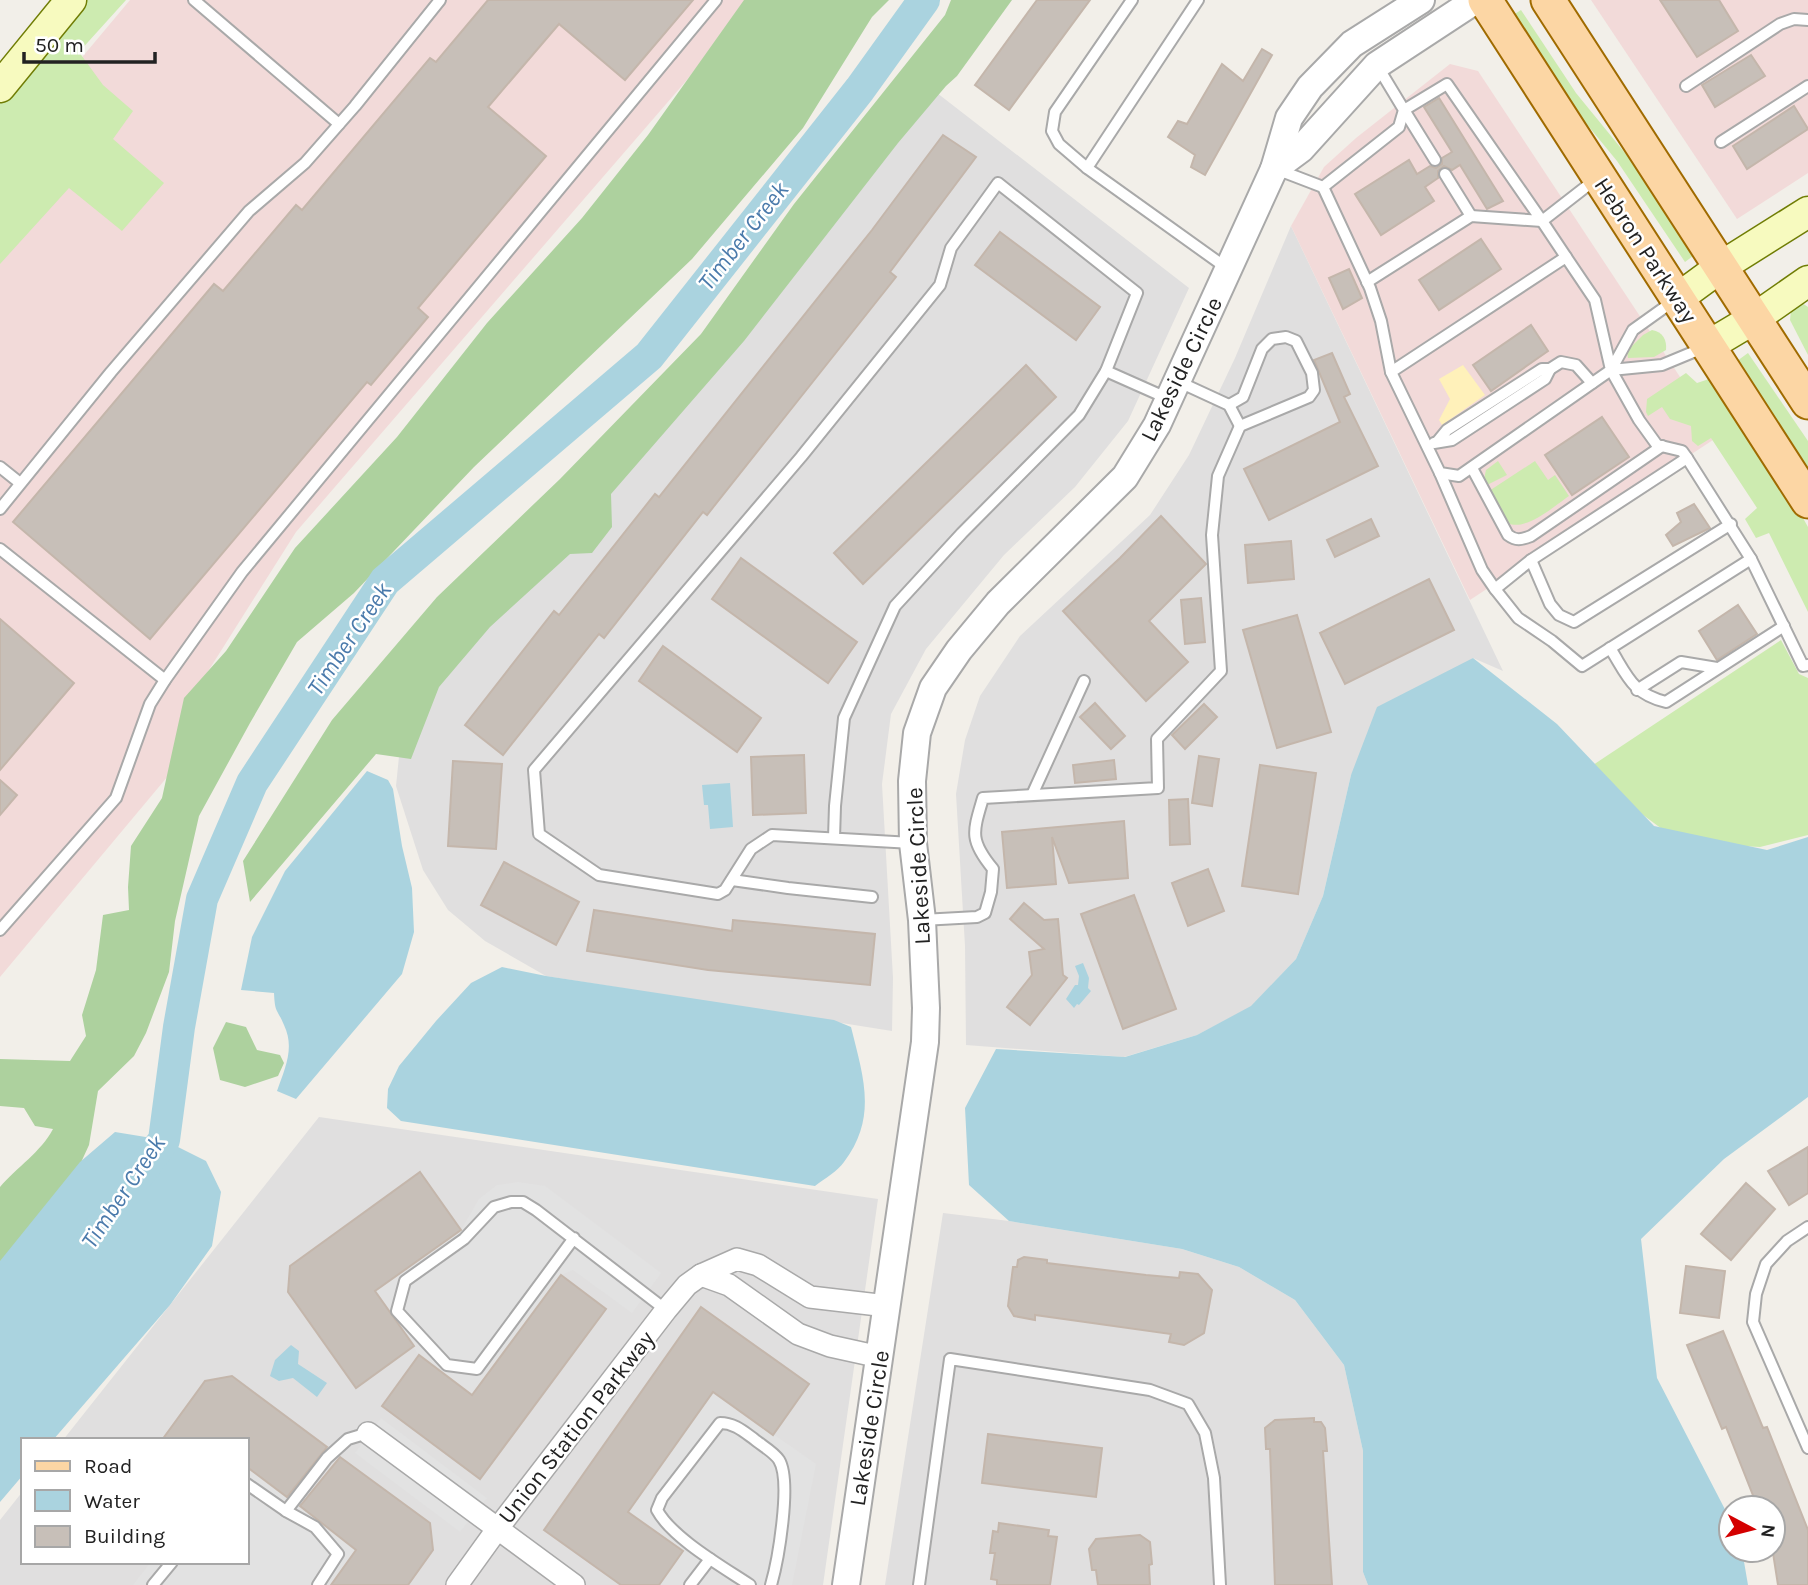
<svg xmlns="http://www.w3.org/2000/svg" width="1808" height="1585" font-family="Karla,sans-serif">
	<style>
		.residential { fill: #e0dfdf }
		.commercial { fill: #f2dad9 }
		.grass { fill: #cdebb0 }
		.forest { fill: #add19e }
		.sand { fill: #fff1ba }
		.parking { fill: #e2e2e2 }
		.water { fill: #aad3df }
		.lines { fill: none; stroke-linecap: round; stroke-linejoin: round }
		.river { stroke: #aad3df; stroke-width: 32 }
		.building { fill: #c7bfb8; stroke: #c4b6ab; stroke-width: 2 }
		.service-casing { stroke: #a9a9a9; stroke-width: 14 }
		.minor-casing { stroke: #a9a9a9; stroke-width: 24 }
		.tertiary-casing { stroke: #a9a9a9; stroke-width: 30 }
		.secondary-casing { stroke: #707d05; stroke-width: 33 }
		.primary-casing { stroke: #a06b00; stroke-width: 37 }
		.service { stroke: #fff; stroke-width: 10 }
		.minor { stroke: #fff; stroke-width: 21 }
		.tertiary { stroke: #fff; stroke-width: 26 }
		.secondary { stroke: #f7fabf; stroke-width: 30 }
		.primary { stroke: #fcd6a4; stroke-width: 33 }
		.labels { text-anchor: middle; stroke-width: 5; stroke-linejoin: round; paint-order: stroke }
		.street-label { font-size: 23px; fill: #222; stroke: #fff }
		.water-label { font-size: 24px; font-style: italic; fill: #4a7aab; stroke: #fff }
	</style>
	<rect width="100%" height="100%" fill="#f2efe9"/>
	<g class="residential">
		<path d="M919,79L1189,288L1128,421L1075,487L1004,555L926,649L891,714L882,784L893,978L892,1031L546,976L485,941L448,910L423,870L396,786L401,737L432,678Z"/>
		<path d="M1291,226L1503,671L1473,658L1351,775L1323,896L1296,959L1251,1007L1197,1035L1124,1057L966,1045L965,946L956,794L965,740L980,696L1020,636L1150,515L1189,455L1235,358Z"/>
		<path d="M319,1117L878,1199L823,1585H0V1520L23,1491V1562H247V1440H63Z"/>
		<path d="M943,1213L1009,1221L1182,1249L1239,1267L1295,1300L1344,1365L1363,1451V1572L1368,1585H885Z"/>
	</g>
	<g class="commercial">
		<path d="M130,0H749L686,81L296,532L195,692L168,776L0,977V262L58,86Z"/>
		<path d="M1591,0H1808V173L1737,219Z"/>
		<path d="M1450,64L1478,71L1719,436L1470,600L1291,226L1324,167L1356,138Z"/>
	</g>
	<g class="grass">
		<path d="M84,0H126L79,52L103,85L133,111L113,139L164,183L122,231L69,188L0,264V100Z"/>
		<path d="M1521,10L1576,93L1638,169L1691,250L1693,256L1685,262L1617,161L1571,105L1510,17Z"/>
		<path d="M1799,301L1808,307V355L1790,320L1791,311Z"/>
		<path d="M1652,330C1663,332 1667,340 1666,350L1654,357L1628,358L1627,351L1643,335Z"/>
		<path d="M1748,353L1808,441V467L1737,361Z"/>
		<path d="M1686,373L1697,383L1712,378L1790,495L1808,527V612L1769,533L1756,538L1745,519L1757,508L1711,438L1698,446L1692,441L1691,426L1670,419L1662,407L1648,416L1646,412L1647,399Z"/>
		<path d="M1498,461L1507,475L1487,485L1484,479L1486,470Z"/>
		<path d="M1535,461L1548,480L1555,475L1569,496C1554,506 1517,540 1501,517C1496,509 1493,499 1489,491Z"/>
		<path d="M1781,640L1799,674L1808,678V835L1760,847L1725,845L1666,832L1623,800L1590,767Z"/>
	</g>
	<g class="forest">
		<path d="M744,0H889L872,17L803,128L692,259L474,467L354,593L297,642L250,723L199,816L175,921L169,972L146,1033L134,1056L98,1091L89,1145L66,1195L0,1280V1187C17,1167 41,1152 53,1129L35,1126L24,1108L0,1106V1059L70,1061L86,1036L82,1015L96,970L103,915L129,910L128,887L131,846L162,798L184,698L226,651L295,548L397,437L487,323L582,218L648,135Z"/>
		<path d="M951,0H1012L957,76L946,86L898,143L744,341L611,494L612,527L592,553L570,554L490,627L439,687L411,759L376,754L250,902L243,861L332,720L437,597L560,479L701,334L794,204L945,15Z"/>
		<path d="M226,1022L246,1027L257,1050L280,1055L284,1063L278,1076L245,1087L220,1080L213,1048Z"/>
	</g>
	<path class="sand" d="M1463,365L1485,395L1442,425L1439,420L1450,399L1439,379Z"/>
	<g class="parking">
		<path d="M518,1182L545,1186L661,1273L632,1313L573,1270L561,1275L472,1395L419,1355L375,1291L461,1230L479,1199L497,1185Z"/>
		<path d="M713,1392L816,1464L792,1585H659L683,1551L628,1512Z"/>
		<path d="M381,1418L487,1498L460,1532L355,1453Z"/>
		<path d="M247,1467L356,1550L331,1585H133L151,1562H247Z"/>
	</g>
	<g class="water">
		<path d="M1473,658L1557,724L1654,826L1767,850L1808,837V1097L1724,1159L1641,1239L1657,1378L1731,1521V1550H1742L1748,1585H1368L1363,1572V1451L1344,1365L1295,1300L1239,1267L1182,1249L1009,1221L969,1185L965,1108L996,1049L1125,1057L1197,1035L1251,1006L1296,959L1323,896L1351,775L1377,707Z"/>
		<path d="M367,771L388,780L393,789L402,846L412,888L414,932L402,974L296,1099L277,1091C285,1068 295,1048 284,1025C277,1008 275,1014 274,993L241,990L252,937L285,871Z"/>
		<path d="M730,783L733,827L710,829L708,805H704L702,785Z"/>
		<path d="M1083,963L1089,978L1088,988L1091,991L1079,1005L1077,1004L1074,1008L1066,999L1075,985H1078L1079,976L1075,966Z"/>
		<path d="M502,967L546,976L834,1020L851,1027C863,1076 878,1117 844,1162C838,1171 824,1179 815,1186L401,1121L387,1108L388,1089L399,1066L436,1021L471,983Z"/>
		<path d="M115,1132L164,1140L206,1161L221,1192L212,1246L170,1305L53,1440H23V1475L0,1502V1261L80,1162Z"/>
		<path d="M291,1345L299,1351L298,1364L327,1383L317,1397L293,1378L279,1381L270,1376L275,1360Z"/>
	</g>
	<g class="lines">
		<path class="river" d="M139,1174L164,1140L179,1027L202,899L252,783L385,581L649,356L860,89L924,0"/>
	</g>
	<g class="building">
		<path d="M488,0H693L625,80L559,24L488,107L546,156L418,308L428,317L371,385L367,382L150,639L13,522L214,284L223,291L296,205L302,210L430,58L436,62Z"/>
		<path d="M1037,0H1090L1009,110L975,85Z"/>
		<path d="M1660,0H1719L1738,31L1697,57Z"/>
		<path d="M1262,49L1272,55L1205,175L1191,167L1195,155L1168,137L1178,121L1187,124L1222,64L1243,81Z"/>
		<path d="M1751,55L1765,76L1715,107L1702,85Z"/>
		<path d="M1439,98L1503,201L1487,209L1460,165L1452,170L1444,166L1438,171V178L1425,187L1434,201L1381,235L1355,194L1409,160L1417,174L1430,166L1436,168L1442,164V158L1452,152L1424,107Z"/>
		<path d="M1794,106L1808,129L1747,169L1733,146Z"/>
		<path d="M943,135L976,157L890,272L896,277L707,515L703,512L604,638L599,634L503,755L465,725L554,611L559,615L655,494L659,497L872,230Z"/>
		<path d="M1000,232L1100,307L1076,340L975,265Z"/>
		<path d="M1481,239L1501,269L1439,310L1419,280Z"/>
		<path d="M1349,269L1362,298L1343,309L1329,278Z"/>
		<path d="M1531,325L1548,351L1491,391L1473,365Z"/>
		<path d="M1332,353L1350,394L1344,397L1378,466L1269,520L1244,469L1340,422L1314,360Z"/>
		<path d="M1026,365L1056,397L863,584L834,553Z"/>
		<path d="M1602,417L1629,457L1572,495L1545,455Z"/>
		<path d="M1694,504L1710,528L1673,546L1666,535L1681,522L1677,513Z"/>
		<path d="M1161,516L1206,564L1149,621L1188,662L1146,701L1063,611L1120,558Z"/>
		<path d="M1371,519L1379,536L1335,557L1327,540Z"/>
		<path d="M1291,541L1294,579L1248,583L1245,545Z"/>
		<path d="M741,558L857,642L828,683L712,599Z"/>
		<path d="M1429,579L1454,630L1345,684L1320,633Z"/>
		<path d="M1201,598L1205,642L1185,644L1181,600Z"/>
		<path d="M1738,605L1757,634L1717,660L1699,631Z"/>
		<path d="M1297,615L1331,732L1277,748L1243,630Z"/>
		<path d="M0,619L74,683L0,770Z"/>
		<path d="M663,646L761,718L737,752L639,681Z"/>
		<path d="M1095,703L1125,736L1111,749L1080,717Z"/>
		<path d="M1204,704L1217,717L1185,749L1172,735Z"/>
		<path d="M804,755L806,813L753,815L751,757Z"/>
		<path d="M1199,756L1219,759L1212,806L1192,803Z"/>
		<path d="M1114,760L1116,779L1075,783L1073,765Z"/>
		<path d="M453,761L502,764L496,849L448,846Z"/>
		<path d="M1260,765L1316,773L1298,894L1242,886Z"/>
		<path d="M0,780L17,795L0,815Z"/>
		<path d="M1188,799L1190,844L1170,845L1169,800Z"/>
		<path d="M1124,821L1128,878L1069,883L1052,837L1056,884L1007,888L1002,832Z"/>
		<path d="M504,862L579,902L556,945L481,905Z"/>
		<path d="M1208,869L1224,911L1188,926L1172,883Z"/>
		<path d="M1134,895L1176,1009L1123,1029L1081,914Z"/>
		<path d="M1024,903L1044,920L1058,919L1063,975L1067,978L1030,1025L1007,1007L1032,975L1029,952L1044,949L1010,919Z"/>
		<path d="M594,910L732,931L733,920L875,934L870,985L708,970L587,951Z"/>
		<path d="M1808,1147V1193L1789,1205L1768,1171Z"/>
		<path d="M420,1172L461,1230L375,1291L414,1346L356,1388L288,1292L290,1266Z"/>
		<path d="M1746,1183L1775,1209L1731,1260L1701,1234Z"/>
		<path d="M1024,1257L1047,1260V1263L1146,1275L1179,1278L1180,1272L1198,1274L1212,1290L1204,1333L1184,1345L1169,1342L1171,1334L1035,1315V1320L1014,1316L1008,1306L1013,1267H1017L1018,1260Z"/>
		<path d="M1686,1266L1725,1271L1719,1318L1680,1313Z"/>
		<path d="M561,1275L606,1309L480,1479L382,1406L419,1355L472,1395Z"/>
		<path d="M701,1307L809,1384L773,1435L713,1392L628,1512L683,1551L659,1585H621L544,1530Z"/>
		<path d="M1723,1331L1763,1428L1767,1427L1808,1530V1585H1778L1773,1553V1508H1758L1726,1427L1722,1429L1687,1345Z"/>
		<path d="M232,1376L327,1447L287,1497L247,1467V1440H162L205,1381Z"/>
		<path d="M1314,1418V1422H1321L1325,1428L1327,1451H1323L1332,1585H1275L1270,1449H1266L1265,1428L1275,1420Z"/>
		<path d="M988,1434L1102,1448L1096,1497L982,1483Z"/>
		<path d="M340,1457L430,1523L433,1550L408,1585H331L356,1550L300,1506Z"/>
		<path d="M999,1523L1049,1530L1048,1536L1057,1537L1050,1585H997V1580L991,1579L995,1553H990L993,1531L998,1532Z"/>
		<path d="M1140,1535L1150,1542L1152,1564L1149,1565L1150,1585H1098L1096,1570H1092L1089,1549L1096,1539Z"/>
	</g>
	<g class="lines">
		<g class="service-casing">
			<g id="service">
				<path d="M194,0L339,124"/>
				<path d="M1198,0L1087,168L1228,269"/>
				<path d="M1686,86L1780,24L1794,19L1808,20"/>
				<path d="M1721,142L1808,86"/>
				<path d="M1087,168L1059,144L1052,131L1055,112L1132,0"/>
				<path d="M1276,169L1323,187L1399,127L1404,110L1378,67"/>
				<path d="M1445,174L1471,216"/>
				<path d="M1323,187L1370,288L1381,321L1391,372"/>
				<path d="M1566,257L1542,221L1596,179"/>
				<path d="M1367,282L1471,216L1542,221L1447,84L1404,110L1435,160"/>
				<path d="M1675,300L1633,330L1611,370L1662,365L1703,348"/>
				<path d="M1611,370L1459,476L1440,473L1391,372L1566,257L1595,300L1611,370L1639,420L1657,445L1682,451L1687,458L1751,559L1803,666L1808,665"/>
				<path d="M1106,371L1169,399"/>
				<path d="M1177,381L1229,405L1240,426"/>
				<path d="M1438,441L1447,430L1542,369H1550L1561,362L1576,365L1592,383"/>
				<path d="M1434,443L1452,440L1545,379L1550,369"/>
				<path d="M0,467L20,483"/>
				<path d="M1472,468L1508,535C1516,541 1521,540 1531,536L1662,446"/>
				<path d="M1440,473L1482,570L1495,589L1531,560L1687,458"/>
				<path d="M0,509L111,372L249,211L305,163L355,106L440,0"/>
				<path d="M0,549L165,680"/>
				<path d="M1531,560L1550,604L1559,615L1574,622L1731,524"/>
				<path d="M1495,589L1518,618L1552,641L1582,666L1751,559"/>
				<path d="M1610,648C1627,675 1632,694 1666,702L1784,626"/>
				<path d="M1637,690L1681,662L1717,668"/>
				<path d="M1032,795L1084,681"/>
				<path d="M834,838L835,806L844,718L895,606L962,533L1079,415L1106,371L1137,293L998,183L951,248L940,285L801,457L534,770L539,834L599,875L718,894L725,890L751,849L772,835L912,843"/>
				<path d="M732,880L788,888L872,897"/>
				<path d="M922,920L977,917L985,913L991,892L993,869C969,840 973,832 983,798L1158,788L1157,739L1221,671L1212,535L1218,476L1240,426L1309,397L1314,390L1312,373L1296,341L1286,337L1272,339L1262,349L1243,397L1229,405"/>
				<path d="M0,930L116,798L150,704L165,680L242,572L716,0"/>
				<path d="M1808,1227L1787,1241L1766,1264L1756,1294L1753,1322L1808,1448"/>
				<path d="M574,1238L477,1369L447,1365L397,1311L405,1281L464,1239L494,1207L511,1202H523L536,1210L666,1310"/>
				<path d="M247,1484L286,1511L315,1527L338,1554L318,1585"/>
				<path d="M286,1511L327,1458L348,1439L368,1433"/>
				<path d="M153,1585L172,1562"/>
				<path d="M690,1585L710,1559"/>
				<path d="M750,1585C723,1567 672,1538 657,1510L662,1498L720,1423C734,1423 743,1431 754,1439C761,1445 774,1452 779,1460C792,1481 778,1561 771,1585"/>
				<path d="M919,1585L950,1359L1150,1390L1188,1404L1205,1433L1214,1478L1220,1585"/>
			</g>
		</g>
		<g class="minor-casing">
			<g id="minor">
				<path d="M701,1275L729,1285L798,1334L830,1346L880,1357"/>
				<path d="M368,1433L574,1585"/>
				<path d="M457,1585L498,1528L666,1310L687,1285L701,1275L737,1259L758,1265L810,1297L887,1306"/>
			</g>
		</g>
		<g class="tertiary-casing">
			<g id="tertiary">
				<path d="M1274,169L1301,149L1377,65L1476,0"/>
				<path d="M846,1585L925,1042L926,1008L922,920L913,843L912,781L917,733L933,688L959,650L998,603L1125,477L1157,425L1274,169L1289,118L1310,87L1352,44L1421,0"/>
			</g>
		</g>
		<g class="secondary-casing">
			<g id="secondary">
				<path d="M0,87L71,0"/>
				<path d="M1677,299L1722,266L1808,212"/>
				<path d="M1708,346L1755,318L1808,281"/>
			</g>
		</g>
		<g class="primary-casing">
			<g id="primary">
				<path d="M1485,0L1808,501"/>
				<path d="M1548,0L1808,402"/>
			</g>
		</g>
		<use href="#service" class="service"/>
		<use href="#minor" class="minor"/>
		<use href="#tertiary" class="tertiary"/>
		<use href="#secondary" class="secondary"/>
		<use href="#primary" class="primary"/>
	</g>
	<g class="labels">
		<g class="street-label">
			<text transform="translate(1646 250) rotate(57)" y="8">Hebron Parkway</text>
			<text transform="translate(1181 369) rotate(-64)" y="8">Lakeside Circle</text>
			<text transform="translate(918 866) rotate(-93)" y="8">Lakeside Circle</text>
			<text transform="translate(576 1427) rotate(-52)" y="8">Union Station Parkway</text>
			<text transform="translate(869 1428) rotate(-81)" y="8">Lakeside Circle</text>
		</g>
		<g class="water-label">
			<text transform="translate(743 236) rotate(-52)" y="8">Timber Creek</text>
			<text transform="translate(349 639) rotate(-56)" y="8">Timber Creek</text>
			<text transform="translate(123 1192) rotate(-56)" y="8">Timber Creek</text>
		</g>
	</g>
	<rect x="21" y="1438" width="228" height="126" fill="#ffffff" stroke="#a7a7a7" stroke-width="2"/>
	<rect x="35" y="1461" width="35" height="10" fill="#fcd6a4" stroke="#a7a7a7" stroke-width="2"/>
	<text x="84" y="1473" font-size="21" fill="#222222">Road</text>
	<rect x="35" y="1490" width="35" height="21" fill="#aad3df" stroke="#a7a7a7" stroke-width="2"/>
	<text x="84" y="1508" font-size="21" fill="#222222">Water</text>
	<rect x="35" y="1526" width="35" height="21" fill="#c7bfb8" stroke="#a7a7a7" stroke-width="2"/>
	<text x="84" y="1543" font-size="21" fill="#222222">Building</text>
	<g transform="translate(1752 1529) rotate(97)"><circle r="33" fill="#ffffff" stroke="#a7a7a7" stroke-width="2"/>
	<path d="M0-5L12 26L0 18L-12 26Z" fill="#d40000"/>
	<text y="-10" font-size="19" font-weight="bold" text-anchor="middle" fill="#222222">N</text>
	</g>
	<path d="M24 52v10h131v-10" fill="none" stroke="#222222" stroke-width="3.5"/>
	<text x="35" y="52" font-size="21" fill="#222222" stroke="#ffffff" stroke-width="5" paint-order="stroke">50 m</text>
</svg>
